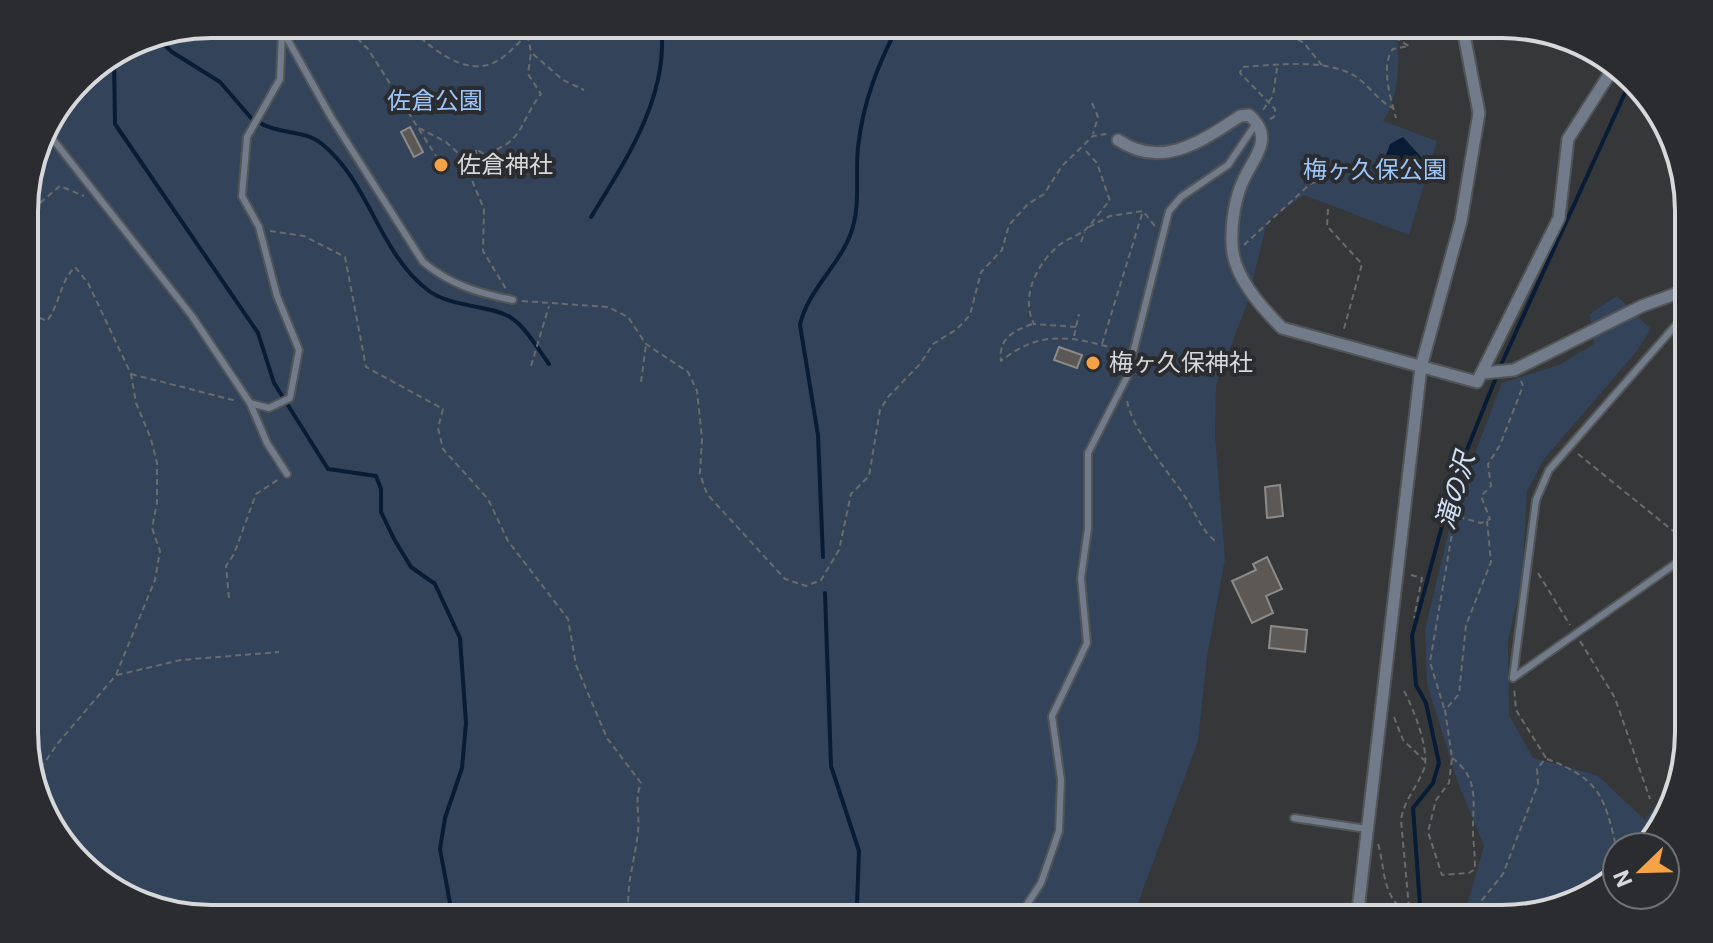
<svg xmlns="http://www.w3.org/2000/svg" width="1713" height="943" font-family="Roboto,'Noto Sans JP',sans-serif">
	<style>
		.green { fill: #33445a }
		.water { fill: #081c36 }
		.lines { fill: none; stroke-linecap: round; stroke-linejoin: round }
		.stream { stroke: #081c36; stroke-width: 4 }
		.building { fill: #5b5856; stroke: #8d8a87; stroke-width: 2 }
		.service-casing { stroke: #525456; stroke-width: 10 }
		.minor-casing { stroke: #525456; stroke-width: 15 }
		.path { stroke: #696b6d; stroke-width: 2; stroke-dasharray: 6 4; stroke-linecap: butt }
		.service { stroke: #717b8a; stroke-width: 6 }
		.minor { stroke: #717b8a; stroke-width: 11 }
		.poi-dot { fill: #f6a247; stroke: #2b2c2f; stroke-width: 3 }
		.labels { text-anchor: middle; stroke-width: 8; stroke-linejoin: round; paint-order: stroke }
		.park-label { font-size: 24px; fill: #9dc5f9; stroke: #2b2c2f }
		.poi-label { font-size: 24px; fill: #d7d8d9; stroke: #2b2c2f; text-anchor: start }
		.water-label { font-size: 26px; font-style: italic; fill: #d1e1f7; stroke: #2b2c2f }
		.rim { fill: none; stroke: #d7d8d9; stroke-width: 4 }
	</style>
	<rect width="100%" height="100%" fill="#353739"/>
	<g class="green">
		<path d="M211,24H1395C1401,53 1400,97 1383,121L1437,141L1409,235L1304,195L1267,222L1247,304L1216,385L1215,436L1225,559L1207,657L1198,741L1132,919H211L118,894L55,835L26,756V187L44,128L87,71L140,38Z"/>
		<path d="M1617,296L1651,329L1636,352L1544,459L1527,491L1522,580L1508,640L1509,715L1533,758L1597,775L1645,820L1664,794L1675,789L1664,825L1643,847H1617V875L1605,888L1513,919H1463L1484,846L1458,783L1427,684L1425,630L1455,504L1502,383L1559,365L1594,344L1590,314Z"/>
	</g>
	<path class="water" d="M1403,137L1422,158L1417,164L1398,167L1388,161L1386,155L1390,144Z"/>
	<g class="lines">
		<g class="stream">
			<path d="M154,35L172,52L220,82L252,119"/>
			<path d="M114,54L115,124L258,333L274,383L328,469L376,476L381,489V512L394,539L411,567L435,584L460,638L466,723L462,768L445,818L440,849L453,919"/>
			<path d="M260,123C280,135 304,129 322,144C370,183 379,254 429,291C453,308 491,305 510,317C525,326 538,349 549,364"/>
			<path d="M591,217C626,160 670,95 661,24"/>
			<path d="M1500,367L1630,82"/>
			<path d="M823,557L818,435L800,325C807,291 839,266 851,233C861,205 855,176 858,147C863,102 878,64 899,24"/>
			<path d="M825,593L831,766L859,851L857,904L861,919"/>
			<path d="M1421,919L1413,808L1433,783L1439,763L1426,703L1416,685L1412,636L1454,482L1497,375"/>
		</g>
	</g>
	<g class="building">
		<path d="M410,127L423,152L414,157L401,132Z"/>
		<path d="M442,157L449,167L440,173L434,163Z"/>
		<path d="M1059,347L1082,355L1077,368L1054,360Z"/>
		<path d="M1280,485L1283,516L1267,518L1265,487Z"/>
		<path d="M1267,557L1282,589L1266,596L1273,613L1252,623L1232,581L1256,570L1253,564Z"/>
		<path d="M1271,626L1307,630L1305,652L1269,648Z"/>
	</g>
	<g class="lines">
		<g class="service-casing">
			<g id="service">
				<path d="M279,24L331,117L423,262C451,285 478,293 513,300"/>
				<path d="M44,128L192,316L250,403L267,443L287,474"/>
				<path d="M250,403L269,408L290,398L299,350L277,296L259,227L242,196L247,137L280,79L282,32"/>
				<path d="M1513,678L1536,500L1549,470L1689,310"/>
				<path d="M1513,678L1689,554"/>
				<path d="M1294,818L1367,829"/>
				<path d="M1027,919L1026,906L1041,883L1059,831L1061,780L1052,716L1087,643L1081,578L1088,528V453L1127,377L1169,211L1181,197L1228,165L1257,122"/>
			</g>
		</g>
		<g class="minor-casing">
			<g id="minor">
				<path d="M1118,140C1162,170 1202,141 1240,116L1249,115C1276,138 1253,158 1243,181C1235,198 1231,224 1232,243C1232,275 1261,307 1282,328L1477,382L1559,218L1568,139L1614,67"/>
				<path d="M1483,373L1514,370L1642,306L1689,289"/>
				<path d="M1357,919L1421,367L1461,221L1479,113L1462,24"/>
			</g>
		</g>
		<g class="path">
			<path d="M343,24L368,49L436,156"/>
			<path d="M406,24C427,45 464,78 495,62C506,57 516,45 525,37"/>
			<path d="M1272,24L1304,43L1324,68"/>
			<path d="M1337,24L1382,30L1409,46L1393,49C1380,65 1391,100 1396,118"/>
			<path d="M299,39L302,24"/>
			<path d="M533,54L563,80L584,90"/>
			<path d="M1092,103L1098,117L1093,134"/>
			<path d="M1263,110L1273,96L1277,68"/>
			<path d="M1270,119L1274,117L1275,109L1240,73L1242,67C1276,65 1325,58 1355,76C1369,85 1379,102 1393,108"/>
			<path d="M419,128L446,142L470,164L473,183L484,209L483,251L506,289"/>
			<path d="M469,159H476V149L484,154C526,141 517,125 541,94L528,74L531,52L525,24"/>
			<path d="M1328,209L1327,226L1362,264L1343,332"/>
			<path d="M1089,227L1110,216L1143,211L1155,226"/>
			<path d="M270,231L304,236L345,257L366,367L443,409L438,428L443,449L488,499L508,541L568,619L576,665L607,738L641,783C634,801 640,814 638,832C635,861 624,890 630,919"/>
			<path d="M1081,242L1085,232"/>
			<path d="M1244,245L1310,184L1347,169"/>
			<path d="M522,301L608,307L628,317L646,344L688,372L697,391L702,438L700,474L707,494L785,579L806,586L821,580L839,550L851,494L869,476L880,410L888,397L920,364L933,344L957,329L970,315L981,272L1002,250L1009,225L1028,204L1044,194L1062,166L1093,136L1106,134"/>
			<path d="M1032,324C1013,331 998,339 1001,361C1043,327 1076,338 1124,351"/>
			<path d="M1076,327L1034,324C1020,297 1037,264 1058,246C1066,239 1078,236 1085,230C1094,222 1101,209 1110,201L1097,163L1083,148"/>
			<path d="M1074,336L1079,314"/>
			<path d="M1102,344L1143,211"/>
			<path d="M531,366L549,306"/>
			<path d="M131,374L237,401"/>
			<path d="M641,382L646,345"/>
			<path d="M1127,401C1135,437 1171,473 1189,503C1198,518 1203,533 1218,543"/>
			<path d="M1578,454L1688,543"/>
			<path d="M1538,573L1570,625"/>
			<path d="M1411,575L1422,578L1414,618"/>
			<path d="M229,598L226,566L234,554L256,494L279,479"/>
			<path d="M1580,641L1615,698L1650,799"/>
			<path d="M117,675L181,660L279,652"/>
			<path d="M1404,691C1413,707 1430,750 1424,769C1417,787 1404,800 1401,820L1410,919"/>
			<path d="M1444,708L1430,662L1455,516L1481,523L1490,519L1481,496L1491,486L1488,464L1500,445L1523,386L1521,381"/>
			<path d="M1394,717L1403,740L1424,760"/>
			<path d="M1452,758C1481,779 1472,804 1473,835C1474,847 1475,857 1475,869L1469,873L1442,875L1428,832L1436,800L1449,783L1452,758L1445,710L1459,694L1466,625L1491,562L1487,521"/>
			<path d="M1547,759C1600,779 1605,797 1617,851"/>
			<path d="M33,774L38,772L58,743L116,675L155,580L160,551L152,528L157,503V463L151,439L136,403L131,374L88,283L75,267C60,281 60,304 47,321L28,313L31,227L40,203L60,186L84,196"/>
			<path d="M1378,844C1385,864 1381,899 1407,911"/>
			<path d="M1474,919L1482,900L1503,874L1538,784L1537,769L1546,758L1516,710L1514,687"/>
		</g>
		<use href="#service" class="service"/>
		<use href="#minor" class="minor"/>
	</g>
	<g class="poi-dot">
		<circle cx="441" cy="165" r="8"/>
		<circle cx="1093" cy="363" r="8"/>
	</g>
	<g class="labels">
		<g class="park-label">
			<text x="435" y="109">佐倉公園</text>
			<text x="1375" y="178">梅ヶ久保公園</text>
		</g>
		<g class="poi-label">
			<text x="457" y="173">佐倉神社</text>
			<text x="1109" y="371">梅ヶ久保神社</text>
		</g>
		<g class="water-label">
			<text transform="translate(1455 491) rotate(-74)" y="9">滝の沢</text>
		</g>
	</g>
	<path d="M0 0H1713V943H0ZM211 38H1502A173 173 0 0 1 1675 211V732A173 173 0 0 1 1502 905H211A173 173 0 0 1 38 732V211A173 173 0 0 1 211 38Z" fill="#2b2c2f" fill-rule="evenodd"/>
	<path class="rim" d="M211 38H1502A173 173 0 0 1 1675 211V732A173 173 0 0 1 1502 905H211A173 173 0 0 1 38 732V211A173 173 0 0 1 211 38Z"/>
	<g transform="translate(1641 871) rotate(247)"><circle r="38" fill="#2b2c2f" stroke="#707173" stroke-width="2"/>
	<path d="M0-6L14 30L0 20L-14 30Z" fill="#f6a247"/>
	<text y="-12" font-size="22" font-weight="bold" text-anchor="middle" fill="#d7d8d9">N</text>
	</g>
</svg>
